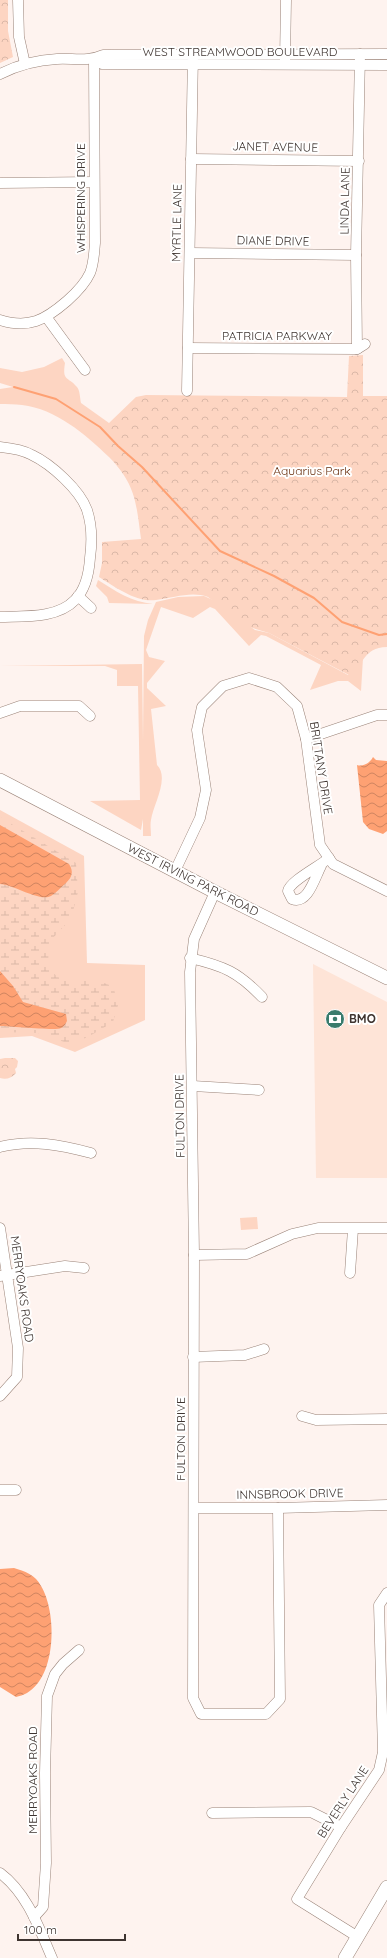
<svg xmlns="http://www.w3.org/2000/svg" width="387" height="1958" font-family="Quicksand,sans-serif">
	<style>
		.built { fill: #fee4d7 }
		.green { fill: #fdd5c2 }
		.forest { fill: url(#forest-crowns) }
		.wetland { fill: url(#wetland-marsh) }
		.water { fill: url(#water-waves) }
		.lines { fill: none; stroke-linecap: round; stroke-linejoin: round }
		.stream { stroke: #fea173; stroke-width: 2 }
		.minor-casing { stroke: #9a8378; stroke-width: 11 }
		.major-casing { stroke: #9a8378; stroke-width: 14 }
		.minor { stroke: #fff; stroke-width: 10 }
		.major { stroke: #fff; stroke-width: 13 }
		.labels { text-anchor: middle; stroke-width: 4; stroke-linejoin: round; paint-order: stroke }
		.street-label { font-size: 12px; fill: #3e3430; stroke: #fff }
		.park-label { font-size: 12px; fill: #6a300f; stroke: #fff }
		.poi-label { font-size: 12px; font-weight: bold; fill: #3e3430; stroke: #fff; text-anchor: start }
	</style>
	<defs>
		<pattern id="forest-crowns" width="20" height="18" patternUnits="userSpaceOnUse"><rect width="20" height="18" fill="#fdd5c2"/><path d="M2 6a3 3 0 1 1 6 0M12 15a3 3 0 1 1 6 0" fill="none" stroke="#dab7a7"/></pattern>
		<pattern id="wetland-marsh" width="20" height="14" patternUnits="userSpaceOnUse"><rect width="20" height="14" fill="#fdd5c2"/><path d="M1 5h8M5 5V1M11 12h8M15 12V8" fill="none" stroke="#dab7a7"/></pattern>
		<pattern id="water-waves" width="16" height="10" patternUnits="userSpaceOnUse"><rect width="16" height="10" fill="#fea173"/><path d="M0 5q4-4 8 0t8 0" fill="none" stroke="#cf845f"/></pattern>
	</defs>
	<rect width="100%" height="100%" fill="#fef3ef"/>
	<path class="built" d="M313,964L387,1002V1178H316Z"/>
	<g class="green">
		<path d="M62,358L65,363C62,382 68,376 77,387C80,390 80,399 81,403L109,423V457C85,434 56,409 22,405C15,404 7,404 0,404V389L13,387L0,383V368L22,372L44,367Z"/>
		<path d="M98,580C115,591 132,602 153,604L109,603L107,597L96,586Z"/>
		<path d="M204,596L213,600L255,630L269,633L348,675L363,658L361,691L348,681H338L310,690L321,665L266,636L261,635L249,646L215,609L210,607L193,618L161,607L146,650L149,657L165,661L147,683V688L166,706L151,709L157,765C170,778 153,805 151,820C150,825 151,830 151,836H143V819L141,830L90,801L140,800L138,686H117V670L105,666H0L142,664L143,741L144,636L148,620L156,602L178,597Z"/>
		<path d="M0,810L84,856L87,963L145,965V1020L75,1052L32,1036L0,1038Z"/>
		<path d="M257,1217L258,1229L241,1230L240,1218Z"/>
	</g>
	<g class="forest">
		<path d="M0,0H8V31L13,57L0,63Z"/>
		<path d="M363,355V396H387V647C362,648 366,664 349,675L269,633L243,625L208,597C191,591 174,598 156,600C137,603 115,587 99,577L102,563V542L141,539C136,502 136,485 109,457V423L136,397L146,395L347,397L349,356Z"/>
		<path d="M5,1058H15L18,1061L17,1067L15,1069L16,1073C12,1078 6,1080 0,1078V1059Z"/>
	</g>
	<path class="wetland" d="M0,817L76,863L78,892L71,919L49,942L48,965L57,977L75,980L94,979L112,986L119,1002L113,1022L88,1037L70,1044L38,1033L0,1032Z"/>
	<g class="water">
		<path d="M373,757L376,760L387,761V831L383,834L369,829L363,822L357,765C363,767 370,763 373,757Z"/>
		<path d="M0,825L69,864C74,872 72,877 66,883C61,887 56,893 51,896C39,902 15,885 0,884Z"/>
		<path d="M0,971L13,986L23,1002L66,1014L67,1021C66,1023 64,1027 61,1028C57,1031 10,1026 0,1026Z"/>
		<path d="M14,1568C24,1571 36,1575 41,1586C57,1612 57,1676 27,1693C24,1695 19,1696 16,1697L0,1687V1569Z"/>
	</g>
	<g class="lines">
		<path class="stream" d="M14,387L56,399L100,427L118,446L142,467L220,551L274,576L314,598L342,622L379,635L387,634"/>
		<g class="minor-casing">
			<g id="minor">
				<path d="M18,0L19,37L25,64"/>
				<path d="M94,59L102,64L387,65"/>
				<path d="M285,60L286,0"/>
				<path d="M0,74C18,65 37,60 57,59C73,58 88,62 103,55L387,54"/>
				<path d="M191,159L359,161"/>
				<path d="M0,183L94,182"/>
				<path d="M190,253L356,255"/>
				<path d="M47,318L85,370"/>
				<path d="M0,320C29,329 45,320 67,301C76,293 85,284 90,273C94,263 94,253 95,243L94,59"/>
				<path d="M188,348L357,349L365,344"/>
				<path d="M357,349L356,255L360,54"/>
				<path d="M187,391L193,54"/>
				<path d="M0,447C10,448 23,450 32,455C51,464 80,490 87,510C92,525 92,543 90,558C89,573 86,589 75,600C57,619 23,616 0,617"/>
				<path d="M78,596L91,608"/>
				<path d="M0,713L20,706H79L90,716"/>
				<path d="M306,739L377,715H387"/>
				<path d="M321,866C315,877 308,905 292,899L288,891C290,881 320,866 329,858"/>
				<path d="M175,871L200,818L206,790L197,730L202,707L223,686L249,678L277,687L297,706L306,739L320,845L333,864L387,891"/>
				<path d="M215,892L194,939L190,972L194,1255L193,1698L201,1714H266L280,1699L278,1508"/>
				<path d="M190,958C224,966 238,972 262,997"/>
				<path d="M193,1086L259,1090"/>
				<path d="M0,1147C31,1139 61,1145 91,1153"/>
				<path d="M0,1228L18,1348L17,1377L0,1396"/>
				<path d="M194,1255L247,1254L292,1234L318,1228H387"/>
				<path d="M350,1273L353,1229"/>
				<path d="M0,1276L65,1266L84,1268"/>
				<path d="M193,1357L245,1355L264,1349"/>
				<path d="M302,1416L316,1420L387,1419"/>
				<path d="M0,1490H16"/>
				<path d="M194,1508H278L387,1505"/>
				<path d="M212,1813L311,1812L341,1827"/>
				<path d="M0,1873C27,1893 39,1928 52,1958"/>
				<path d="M34,1917L43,1907L46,1863L45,1773L47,1696L55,1674L63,1664L79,1650"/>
				<path d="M358,1937L297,1899L341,1827L379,1770L383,1752L379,1605L387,1593"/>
			</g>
		</g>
		<g class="major-casing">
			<g id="major">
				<path d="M0,780L215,892L387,978"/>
				<path d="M345,1958L387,1887"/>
			</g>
		</g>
		<use href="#minor" class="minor"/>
		<use href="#major" class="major"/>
	</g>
	<defs>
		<g id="bank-disc" transform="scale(1)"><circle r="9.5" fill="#397b6c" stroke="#fff"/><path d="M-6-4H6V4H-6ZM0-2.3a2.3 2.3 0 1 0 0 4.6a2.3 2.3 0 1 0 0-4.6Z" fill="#fff"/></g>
	</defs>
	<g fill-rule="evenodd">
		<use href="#bank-disc" x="335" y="1019"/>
	</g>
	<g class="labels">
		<g class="street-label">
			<text x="240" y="56">WEST STREAMWOOD BOULEVARD</text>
			<text transform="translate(275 147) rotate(1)" y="4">JANET AVENUE</text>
			<text transform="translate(81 198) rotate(-90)" y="4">WHISPERING DRIVE</text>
			<text transform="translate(345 201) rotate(-89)" y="4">LINDA LANE</text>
			<text transform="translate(177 223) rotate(-89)" y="4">MYRTLE LANE</text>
			<text transform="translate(273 241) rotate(1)" y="4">DIANE DRIVE</text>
			<text x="277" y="340">PATRICIA PARKWAY</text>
			<text transform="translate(321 768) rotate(81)" y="4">BRITTANY DRIVE</text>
			<text transform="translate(193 880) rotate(27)" y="4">WEST IRVING PARK ROAD</text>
			<text transform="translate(180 1116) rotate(-91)" y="4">FULTON DRIVE</text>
			<text transform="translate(22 1289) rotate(82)" y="4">MERRYOAKS ROAD</text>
			<text transform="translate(181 1439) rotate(-90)" y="4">FULTON DRIVE</text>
			<text transform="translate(290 1494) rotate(-1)" y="4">INNSBROOK DRIVE</text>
			<text transform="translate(33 1780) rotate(-90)" y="4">MERRYOAKS ROAD</text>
			<text transform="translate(343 1802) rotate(-57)" y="4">BEVERLY LANE</text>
		</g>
		<g class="park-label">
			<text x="312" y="475">Aquarius Park</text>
		</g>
		<g class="poi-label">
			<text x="349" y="1023">BMO</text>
		</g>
	</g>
	<path d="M18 1934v6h107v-6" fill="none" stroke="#3e3430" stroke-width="2"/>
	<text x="24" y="1934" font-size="12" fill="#3e3430" stroke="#ffffff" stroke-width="3" paint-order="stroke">100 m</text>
</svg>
